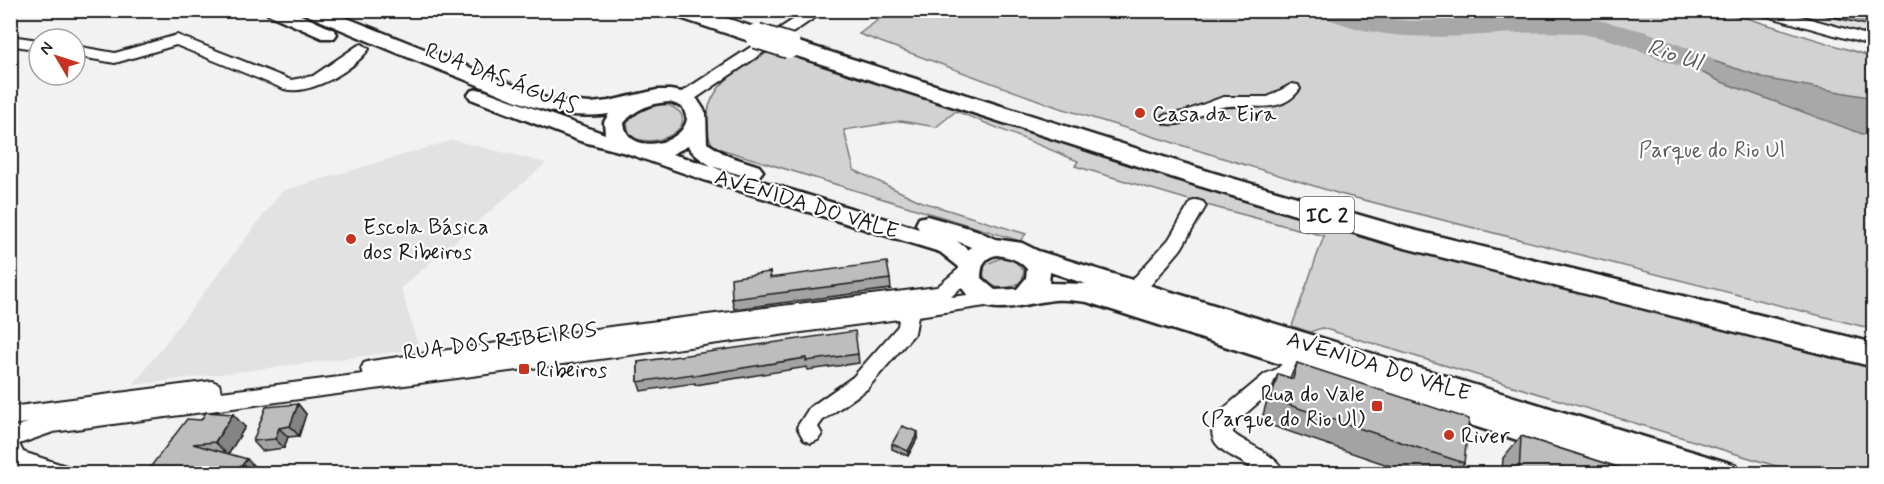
<svg xmlns="http://www.w3.org/2000/svg" width="1884" height="484" font-family="Mynerve,sans-serif">
	<style>
		.built { fill: #e2e2e2 }
		.green { fill: #d2d2d2; stroke: #777; stroke-width: 1.5 }
		.water { fill: #a8a8a8; stroke: #707070; stroke-width: 1.5 }
		.lines { fill: none; stroke-linecap: round; stroke-linejoin: round }
		.stream { stroke: #707070; stroke-width: 4.5 }
		.river { fill: #a8a8a8; fill-rule: evenodd }
		.minor-casing { stroke: #1c1c1c; stroke-width: 4 }
		.major-casing { stroke: #1c1c1c; stroke-width: 5 }
		.highway-casing { stroke: #1c1c1c; stroke-width: 5 }
		.minor { fill: #fff; fill-rule: evenodd }
		.major { fill: #fff; fill-rule: evenodd }
		.highway { fill: #fff; fill-rule: evenodd }
		.highway-bridge-casing { stroke: #1c1c1c; stroke-width: 28; stroke-linecap: butt }
		.highway-bridge { stroke: #fff; stroke-width: 24 }
		.wall { fill: #a3a3a3; stroke: #1c1c1c; stroke-width: 1.5 }
		.shaded-wall { fill: #848484; stroke: #1c1c1c; stroke-width: 1.5 }
		.building { fill: #bdbdbd; stroke: #1c1c1c; stroke-width: 1.5 }
		.poi-dot { fill: #c8321e; stroke: #fff; stroke-width: 2 }
		.labels { text-anchor: middle; stroke-width: 4.5; stroke-linejoin: round; paint-order: stroke }
		.shield { fill: #fff; stroke: #606060; stroke-width: 1.5 }
		.shield-label { font-size: 21px; font-weight: bold; fill: #1c1c1c }
		.street-label { font-size: 22px; fill: #1c1c1c; stroke: #fff }
		.poi-label { font-size: 22px; fill: #1c1c1c; stroke: #fff; text-anchor: start }
		.park-label { font-size: 22px; fill: #5c5c5c; stroke: #fff }
		.water-label { font-size: 24px; font-style: italic; fill: #5b5b5b; stroke: #fff }
	</style>
	<rect width="100%" height="100%" fill="#f2f2f2"/>
	<filter id="ink" filterUnits="userSpaceOnUse"><feTurbulence type="fractalNoise" baseFrequency=".0167" numOctaves="2"/><feDisplacementMap in="SourceGraphic" scale="12" xChannelSelector="R" yChannelSelector="G"/><feConvolveMatrix kernelMatrix="1 2 1 2 8 2 1 2 1" color-interpolation-filters="sRGB"/></filter>
	<g filter="url(#ink)">
		<g class="built">
			<path d="M1793,11H1873V34L1794,11Z"/>
			<path d="M453,140L546,163L401,288L419,349L133,385L282,191Z"/>
		</g>
		<g class="green">
			<path d="M892,10H1707L1746,18L1873,57V329L1340,194L1057,107L859,34Z"/>
			<path d="M773,49L1128,163L1328,224V228L1873,368V473H1799L1322,328L1310,332L1292,326L1324,236L1199,203L1075,166L1078,161L956,111L936,127L901,121L844,130L854,170L922,202L1026,234L1020,241L714,147C707,136 706,129 707,116C712,79 745,67 773,49Z"/>
			<path d="M668,105C707,120 659,153 630,136L627,124C635,108 651,104 668,105Z"/>
			<path d="M1000,258L1013,259L1024,271L1022,280C1009,294 976,289 985,265Z"/>
		</g>
		<path class="water" d="M1660,47L1689,53L1768,79L1873,98V138L1719,81L1665,54Z"/>
		<g class="lines">
			<path class="stream" d="M1522,10L1530,25"/>
			<path class="river" d="M1316,10H1355L1379,18L1412,21L1545,16L1598,20L1647,32L1712,58L1716,64L1712,70L1702,73C1655,61 1623,37 1571,33C1494,28 1415,50 1340,23C1331,20 1321,18 1316,10Z"/>
			<g class="minor-casing">
				<g id="minor">
					<path d="M808,10H826L689,103H677L675,99L677,95Z"/>
					<path d="M1754,10H1779L1874,37V46L1756,13Z"/>
					<path d="M177,35L291,80L313,76L357,46L362,44L369,49C353,70 311,96 284,89L176,45L115,63L75,56V46L115,53Z"/>
					<path d="M10,36L39,40V50L10,45Z"/>
					<path d="M1292,84L1298,85L1300,89C1280,117 1249,102 1222,107C1202,111 1185,129 1164,123L1162,119L1164,115L1183,112L1223,97H1268Z"/>
					<path d="M1197,200L1203,202L1206,206L1181,249L1149,287L1145,295L1138,297L1131,295L1129,290L1134,278L1169,239L1191,202Z"/>
					<path d="M968,265L975,267L977,272L951,297L992,292L999,294L1001,299L999,304L918,316L915,333L867,389L823,420L818,427L822,434L818,440L811,443L804,440L797,427L809,408L853,377L898,326L899,319L53,432L19,444L23,452L69,467L72,474H29L10,467V428L28,423L10,425V407L212,381L219,384L221,392L363,374L361,369L364,363L371,361L617,326L937,287L961,267Z"/>
					<path d="M1299,352L1306,354L1309,360C1301,376 1290,378 1278,387C1262,398 1248,412 1234,424L1233,433C1250,447 1275,452 1285,474H1259C1239,454 1198,452 1217,414L1265,374L1277,369L1292,354Z"/>
				</g>
			</g>
			<g class="major-casing">
				<g id="major">
					<path d="M265,10H290L334,30L337,34L334,38H322L268,14Z"/>
					<path d="M302,10H327L551,100L591,103L609,101L657,90H670L688,93L697,99L706,113L707,143L728,156L759,166L763,171L759,176C740,182 699,164 688,146L672,154L919,229L916,224L919,218L927,216L976,230L995,239L1022,243L1038,251L1726,462L1736,465L1739,474H1686L1675,470L1676,474H1623L1087,302C1076,301 1065,299 1054,300C1016,304 981,324 957,280L959,267L940,252L704,180L626,153L580,141L471,99L468,95L471,91L478,89L485,91L605,134L604,122L609,114C554,122 511,98 461,78C408,58 356,36 305,14ZM670,102L683,107L687,119C682,146 627,156 624,123C636,108 652,103 670,102ZM957,241L971,247L968,250ZM997,255C1009,257 1018,259 1027,269L1026,278L1017,289L995,290L981,278C982,265 983,258 997,255ZM1050,272L1086,284L1049,283Z"/>
				</g>
			</g>
			<g class="highway-casing">
				<g id="highway">
					<path d="M669,10H702L765,31L768,36L765,41L757,43L749,41L671,15Z"/>
					<path d="M789,39L1214,173L1401,227L1874,343V367L1401,247L1196,185L781,51L778,46L781,41Z"/>
				</g>
			</g>
			<use href="#minor" class="minor"/>
			<use href="#major" class="major"/>
			<use href="#highway" class="highway"/>
			<g class="highway-bridge-casing">
				<path id="highway-bridge" d="M757,36L789,46"/>
			</g>
			<use href="#highway-bridge" class="highway-bridge"/>
		</g>
		<g class="wall">
			<path d="M1804,10H1874V27Z"/>
			<path d="M770,272L771,278L890,279L891,289L734,309L732,299Z"/>
			<path d="M858,354L859,363L808,370L807,367L695,385V383L641,391L638,382V362Z"/>
			<path d="M1297,363L1464,463L1457,474H1414L1261,422L1268,397L1278,374L1290,378Z"/>
			<path d="M298,404L306,414L299,436L288,437L284,448L262,451L253,441Z"/>
			<path d="M201,420L245,427L228,454L259,471L258,474H152L148,470Z"/>
			<path d="M1521,436L1639,474H1502L1503,458Z"/>
			<path d="M918,437L908,456L892,449V444Z"/>
		</g>
		<g class="shaded-wall">
			<path d="M298,404L306,414L299,436L290,426Z"/>
			<path d="M233,414L245,427L228,455L215,442Z"/>
			<path d="M279,428L288,437L284,448L275,439Z"/>
			<path d="M918,432V437L908,456V451Z"/>
			<path d="M247,459L259,471L258,474H235Z"/>
		</g>
		<g class="building">
			<path d="M887,262L890,279L732,299L731,278L770,272V278Z"/>
			<path d="M855,331L858,354L806,361V358L693,376V374L638,382V362Z"/>
			<path d="M1297,363L1469,419L1464,463L1271,399L1278,374L1293,379Z"/>
			<path d="M298,404L290,426L279,428L275,439L253,441L266,407Z"/>
			<path d="M206,412L233,414L215,442L193,444L247,459L235,474H161L148,470L187,419L201,420Z"/>
			<path d="M902,426L918,432L908,451L892,444Z"/>
			<path d="M1521,436L1639,474H1519Z"/>
			<path d="M1312,470L1321,474H1311Z"/>
		</g>
	</g>
	<g class="poi-dot">
		<circle cx="1140" cy="113" r="6"/>
		<circle cx="351" cy="239" r="6"/>
		<rect x="518" y="363" width="12" height="12" rx="3"/>
		<rect x="1371" y="400" width="12" height="12" rx="3"/>
		<circle cx="1449" cy="435" r="6"/>
	</g>
	<g class="labels">
		<rect class="shield" x="1300" y="197" width="54" height="36" rx="4.5"/>
		<g class="shield-label">
			<text x="1327" y="222">IC 2</text>
		</g>
		<g class="street-label">
			<text transform="translate(502 77) rotate(21)" y="8">RUA DAS ÁGUAS</text>
			<text transform="translate(807 203) rotate(17)" y="8">AVENIDA DO VALE</text>
			<text transform="translate(500 340) rotate(-7)" y="8">RUA DOS RIBEIROS</text>
			<text transform="translate(1379 365) rotate(17)" y="8">AVENIDA DO VALE</text>
		</g>
		<g class="poi-label">
			<text x="1152" y="121">Casa da Eira</text>
			<text x="363" y="234">Escola Básica<tspan x="363" dy="25">dos Ribeiros</tspan></text>
			<text x="536" y="377">Ribeiros</text>
			<text x="1365" y="401" text-anchor="end">Rua do Vale<tspan x="1365" dy="25">(Parque do Rio Ul)</tspan></text>
			<text x="1461" y="443">River</text>
		</g>
		<g class="park-label">
			<text x="1712" y="157">Parque do Rio Ul</text>
		</g>
		<g class="water-label">
			<text transform="translate(1675 54) rotate(19)" y="8">Rio Ul</text>
		</g>
	</g>
	<rect width="1884" height="484" fill="none" stroke="#fff" stroke-width="36"/>
	<rect x="18" y="18" width="1848" height="448" fill="none" stroke="#1c1c1c" stroke-width="2" filter="url(#ink)"/>
	<g transform="translate(57 57) rotate(309)"><circle r="28" fill="#ffffff" stroke="#a4a4a4" stroke-width="1.5"/>
	<path d="M0-4.5L10 22L0 15L-10 22Z" fill="#c8321e"/>
	<text y="-9" font-size="16" font-weight="bold" text-anchor="middle" fill="#1c1c1c">N</text>
	</g>
</svg>
